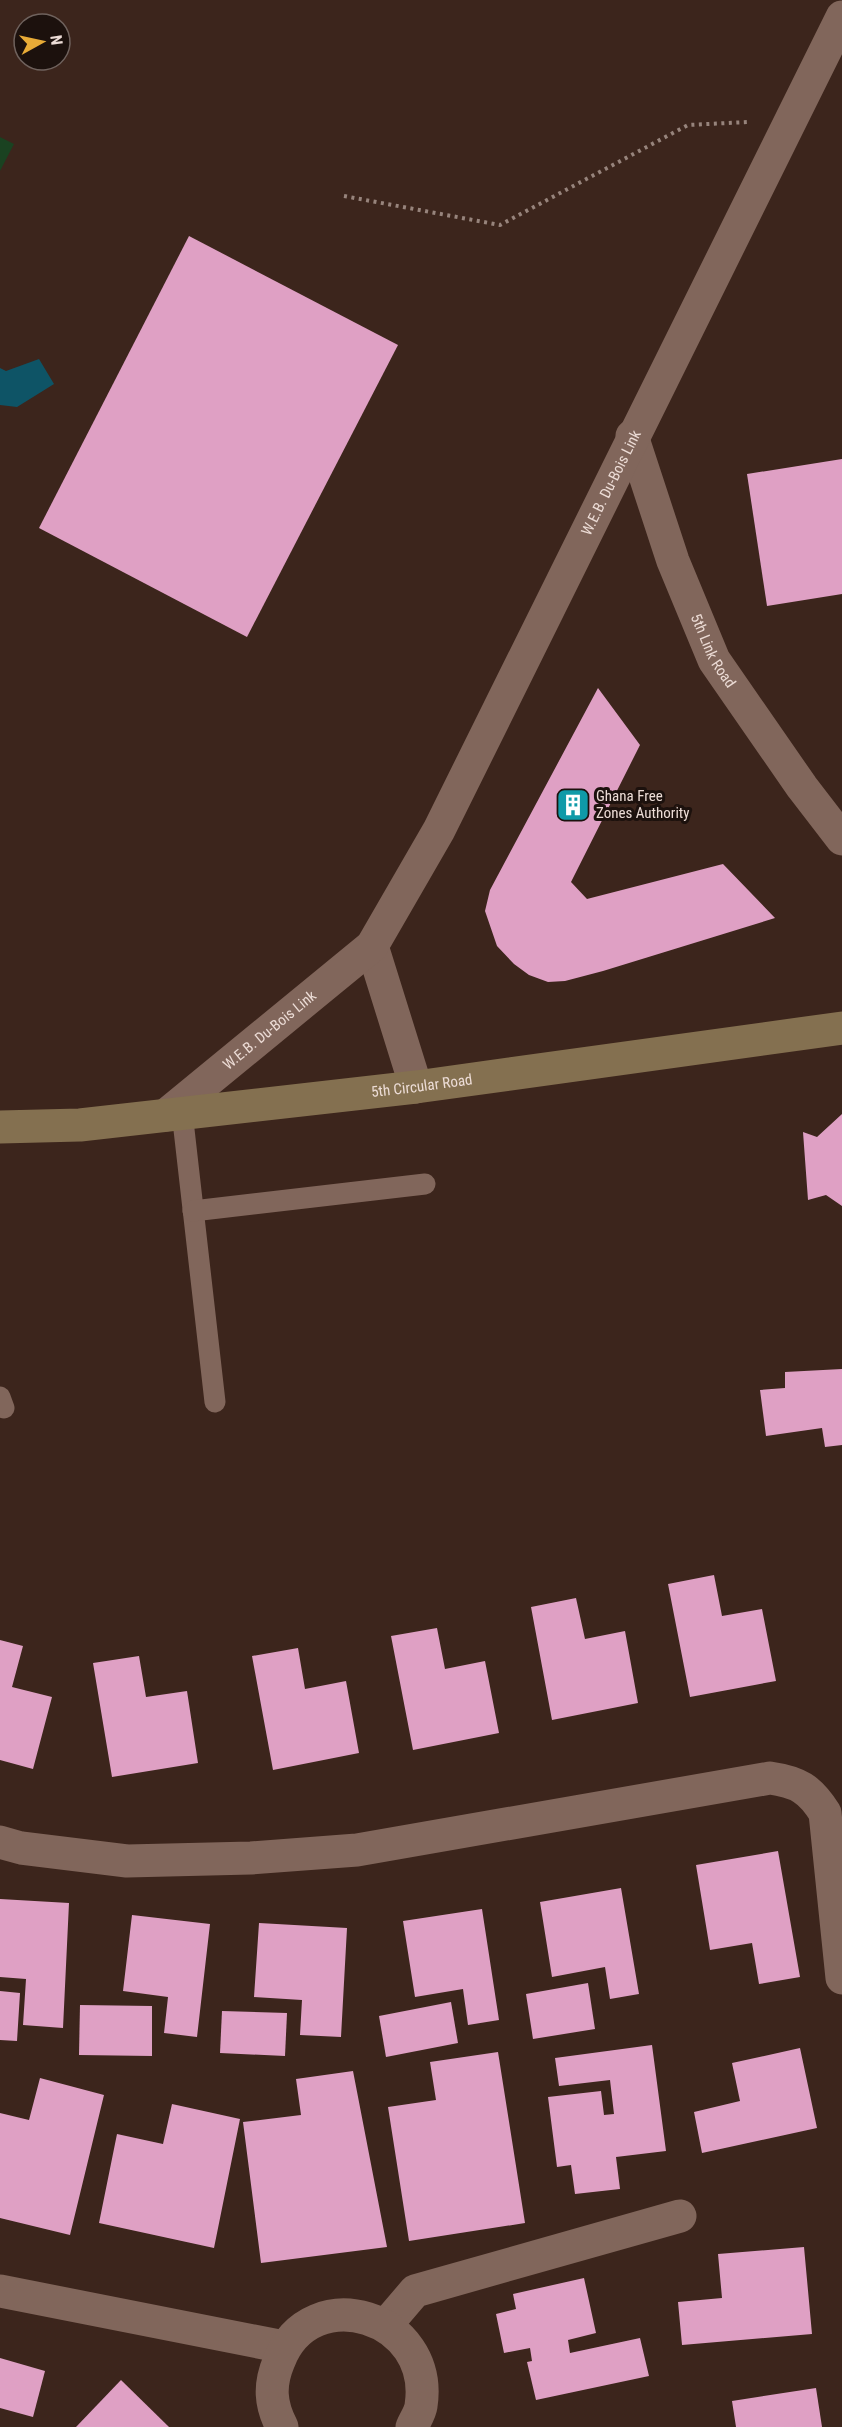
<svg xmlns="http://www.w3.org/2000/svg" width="842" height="2427" font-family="'Roboto Condensed',sans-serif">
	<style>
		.green { fill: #1a4221 }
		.water { fill: #0e5466 }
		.building { fill: #dfa0c4 }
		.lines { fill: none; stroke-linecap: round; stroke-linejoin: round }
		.path { stroke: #97847c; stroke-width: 4; stroke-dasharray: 3 4.5; stroke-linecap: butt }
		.lane { stroke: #81665b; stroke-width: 21 }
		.street { stroke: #81665b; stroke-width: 33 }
		.secondary { stroke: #847050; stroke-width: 33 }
		.labels { text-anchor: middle; stroke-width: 6; stroke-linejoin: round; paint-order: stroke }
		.street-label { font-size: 15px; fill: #ecdcd6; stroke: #1c110d }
		.poi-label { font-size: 15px; fill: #ecdcd6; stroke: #1c110d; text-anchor: start }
	</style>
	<rect width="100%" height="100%" fill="#3c251c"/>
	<path class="green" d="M0,137L14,144L0,171Z"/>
	<path class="water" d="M39,359L54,384L17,407L0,405V368L6,371Z"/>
	<g class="building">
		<path d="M189,236L398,345L247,637L39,528Z"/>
		<path d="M842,459V594L767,606L747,474Z"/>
		<path d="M598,688L640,745L571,882L587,899L723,864L775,918L603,971L565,981L548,982L529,975L514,964L497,946L485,911L490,890Z"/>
		<path d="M842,1114V1206L826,1195L808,1200L803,1132L817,1137Z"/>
		<path d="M842,1369V1445L825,1447L822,1428L766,1436L760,1390L785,1388V1372Z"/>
		<path d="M714,1575L722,1616L762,1609L776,1681L690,1697L668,1584Z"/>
		<path d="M576,1598L585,1639L625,1631L638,1703L552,1720L531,1607Z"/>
		<path d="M437,1628L445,1669L485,1661L499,1733L413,1750L391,1636Z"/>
		<path d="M0,1640L23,1646L12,1687L52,1697L33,1769L0,1760Z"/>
		<path d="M298,1648L305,1689L346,1681L359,1753L273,1770L252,1656Z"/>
		<path d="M139,1656L146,1697L187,1691L198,1763L112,1777L93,1663Z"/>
		<path d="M778,1851L800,1977L759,1984L752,1943L710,1950L696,1865Z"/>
		<path d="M621,1888L639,1994L610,1999L605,1967L552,1977L540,1902Z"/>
		<path d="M0,1899L69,1903L63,2028L23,2025L26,1979L0,1977Z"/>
		<path d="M482,1909L499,2020L468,2025L463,1989L415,1997L403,1921Z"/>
		<path d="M132,1915L210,1924L197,2037L164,2033L168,1997L123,1991Z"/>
		<path d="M259,1923L347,1928L341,2037L300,2035L302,2000L254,1997Z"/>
		<path d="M588,1983L595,2029L533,2039L526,1994Z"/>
		<path d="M0,1991L20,1993L17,2041L0,2040Z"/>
		<path d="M451,2002L458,2043L386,2057L379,2016Z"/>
		<path d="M80,2005L152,2006V2056L79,2055Z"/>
		<path d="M222,2011L287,2013L285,2056L220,2053Z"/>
		<path d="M652,2045L666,2151L616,2157L620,2189L575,2194L571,2165L557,2167L548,2097L601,2091L604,2115L614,2114L610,2080L559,2086L555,2058Z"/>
		<path d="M800,2048L817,2128L702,2153L694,2112L740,2101L732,2063Z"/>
		<path d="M498,2052L525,2223L409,2241L388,2107L436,2100L430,2062Z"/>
		<path d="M353,2071L387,2247L261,2263L243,2122L301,2115L296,2079Z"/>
		<path d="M40,2078L104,2095L70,2235L0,2218V2113L29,2120Z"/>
		<path d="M172,2104L240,2119L214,2248L99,2223L117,2134L163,2144Z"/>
		<path d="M804,2247L812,2334L682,2345L678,2302L722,2298L718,2254Z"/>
		<path d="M584,2278L596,2333L568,2340L570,2353L640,2338L649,2376L536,2400L527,2362L532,2361L530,2348L504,2353L496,2314L516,2309L513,2294Z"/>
		<path d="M0,2358L45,2371L33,2417L0,2408Z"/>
		<path d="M121,2380L169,2427H76Z"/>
		<path d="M816,2388L822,2427H736L732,2401Z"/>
	</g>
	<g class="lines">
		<path class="path" d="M344,196L500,225L688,125L748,122"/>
		<g class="lane">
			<path d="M182,1112L215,1402"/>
			<path d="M193,1211L425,1184"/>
			<path d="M0,1397L4,1408"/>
		</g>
		<g class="street">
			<path id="s1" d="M632,436L673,561L714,660L802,787L842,839"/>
			<path d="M372,946L416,1087"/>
			<path id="s2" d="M166,1115L372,946L439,830L842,17"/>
			<path d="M0,1842L21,1848L127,1861L251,1858L357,1850L770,1778C798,1782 810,1789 825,1813L842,1978"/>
			<path d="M0,2291L284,2347"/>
			<path d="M386,2325L415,2291L680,2216"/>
			<path d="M282,2427C270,2404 269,2385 279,2361C311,2278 435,2316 421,2406C420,2413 415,2420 412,2427"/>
		</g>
		<path class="secondary" id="s3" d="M0,1127L80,1125L416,1087L842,1028"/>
	</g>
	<defs>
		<g id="building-square" transform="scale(1.725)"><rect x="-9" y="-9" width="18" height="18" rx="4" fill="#0f9aa8" stroke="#1c110d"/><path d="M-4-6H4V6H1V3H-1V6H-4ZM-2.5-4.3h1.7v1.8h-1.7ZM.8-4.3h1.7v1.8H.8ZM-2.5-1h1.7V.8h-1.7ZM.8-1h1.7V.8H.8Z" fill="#fff"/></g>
	</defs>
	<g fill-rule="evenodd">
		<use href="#building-square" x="573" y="805"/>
	</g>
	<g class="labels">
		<g class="street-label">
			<text dy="5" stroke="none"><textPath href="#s2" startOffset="788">W.E.B. Du-Bois Link</textPath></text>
			<text dy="5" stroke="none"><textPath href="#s1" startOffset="230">5th Link Road</textPath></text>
			<text dy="5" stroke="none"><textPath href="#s2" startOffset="134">W.E.B. Du-Bois Link</textPath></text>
			<text dy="5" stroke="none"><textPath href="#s3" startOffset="424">5th Circular Road</textPath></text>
		</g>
		<g class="poi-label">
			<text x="596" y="801">Ghana Free<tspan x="596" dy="17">Zones Authority</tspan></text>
		</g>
	</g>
	<g transform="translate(42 42) rotate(82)"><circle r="28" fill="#1c110d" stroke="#6f625d" stroke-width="1.5"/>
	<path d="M0-4.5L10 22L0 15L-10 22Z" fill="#e8ab37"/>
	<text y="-9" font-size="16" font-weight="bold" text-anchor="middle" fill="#ecdcd6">N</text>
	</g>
</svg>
